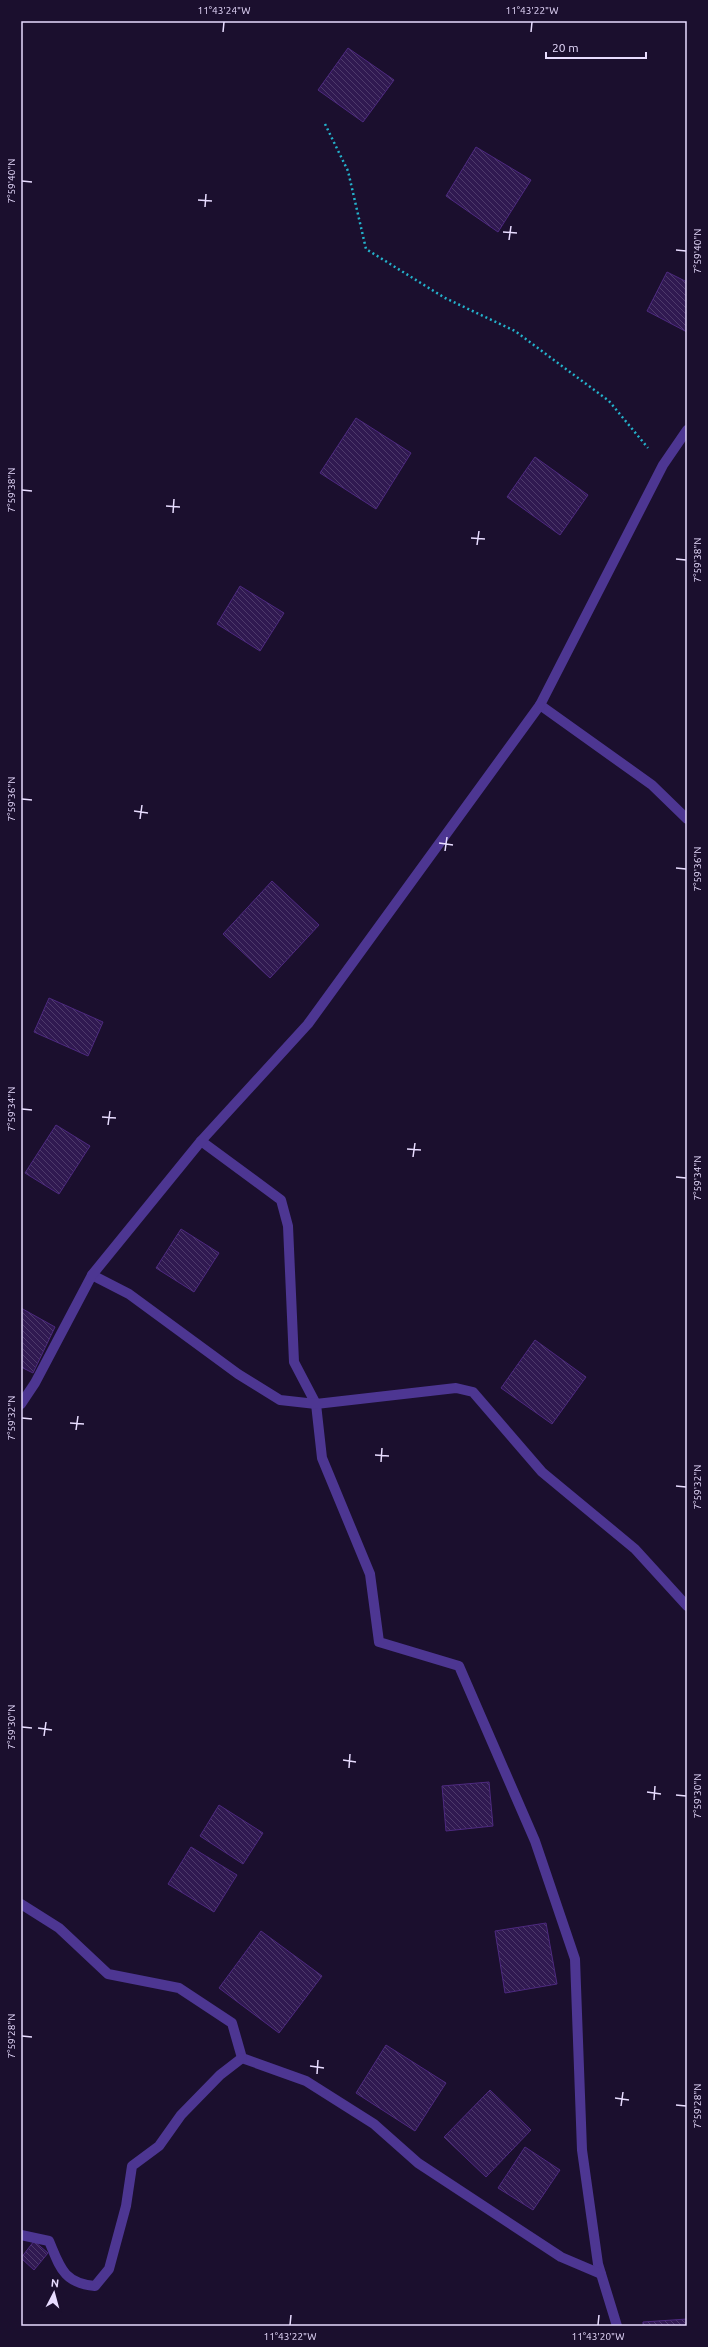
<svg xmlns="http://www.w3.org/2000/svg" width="708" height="2347" font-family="Ubuntu,sans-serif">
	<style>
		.building { fill: url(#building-back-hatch); stroke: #4d297f }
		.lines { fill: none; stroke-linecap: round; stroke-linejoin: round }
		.path { stroke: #24b1cb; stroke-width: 2.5; stroke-dasharray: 2 3; stroke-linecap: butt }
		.minor { stroke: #4d3692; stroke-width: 10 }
		.ticks { fill: none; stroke: #e8dcff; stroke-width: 1.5 }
		.neatline { fill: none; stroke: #e8dcff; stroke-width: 1.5 }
		.ticks-label { font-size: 10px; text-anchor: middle; fill: #e8dcff }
	</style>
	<defs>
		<pattern id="building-back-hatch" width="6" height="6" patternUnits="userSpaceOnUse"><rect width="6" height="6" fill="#301951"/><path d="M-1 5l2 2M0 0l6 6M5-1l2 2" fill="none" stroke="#4e3a6b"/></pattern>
	</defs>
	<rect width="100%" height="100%" fill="#1b0f2e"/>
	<g class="building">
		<path d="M348,48L394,80L363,122L318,90Z"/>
		<path d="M476,147L531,180L498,232L446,196Z"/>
		<path d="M667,272L687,282V332L647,311Z"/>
		<path d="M356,418L411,453L376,509L320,473Z"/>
		<path d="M535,457L588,495L560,535L507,497Z"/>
		<path d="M240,586L284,613L260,651L217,624Z"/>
		<path d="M272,881L319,925L270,978L223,934Z"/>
		<path d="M49,998L103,1022L88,1056L34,1032Z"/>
		<path d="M56,1125L90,1146L59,1194L25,1173Z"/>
		<path d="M181,1229L219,1253L194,1292L156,1268Z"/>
		<path d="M21,1308L55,1327L33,1373L21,1367Z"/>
		<path d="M535,1340L586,1377L552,1424L501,1388Z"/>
		<path d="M489,1782L493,1826L446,1831L442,1786Z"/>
		<path d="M219,1805L263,1833L243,1864L200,1836Z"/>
		<path d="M191,1847L237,1875L214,1912L168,1884Z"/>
		<path d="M546,1923L557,1984L505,1993L495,1931Z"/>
		<path d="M261,1931L322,1976L279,2033L219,1988Z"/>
		<path d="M386,2045L446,2083L415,2131L356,2093Z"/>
		<path d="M490,2090L531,2130L486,2177L444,2137Z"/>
		<path d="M525,2147L560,2170L533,2210L498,2188Z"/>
		<path d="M34,2241L48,2253L34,2270L21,2258Z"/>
		<path d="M687,2319V2326H643V2322Z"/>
	</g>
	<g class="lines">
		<path class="path" d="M325,124L348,171L366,249L445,298L515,331L609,401L648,448"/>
		<g class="minor">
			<path d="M540,705L652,785L687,819"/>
			<path d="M201,1141L281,1200L288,1226L294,1362L316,1404L322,1458L370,1574L379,1642L459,1666L535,1841L575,1959L582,2150L598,2264L617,2326"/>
			<path d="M92,1275L129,1294L238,1374L280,1400L316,1404L456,1388L473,1392L542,1472L635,1549L687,1606"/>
			<path d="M21,1404L35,1383L92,1275L201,1141L308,1024L540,705L663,465L687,430"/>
			<path d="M21,1904L59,1928L108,1974L179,1988L232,2023L242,2058L306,2081L374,2124L418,2163L561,2257L601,2274"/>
			<path d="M21,2235L49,2241C60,2267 63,2283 95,2286L109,2269L126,2206L132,2166L159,2146L181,2115L220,2075L242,2058"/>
		</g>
	</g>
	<path class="ticks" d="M223,32L224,22M531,32L532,22M22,181L32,182M198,200L212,201M205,207L206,194M503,232L517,233M509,240L511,226M676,250L686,251M22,490L32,491M166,506L180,507M173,513L174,499M471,538L485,539M477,545L479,531M676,559L686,560M22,799L32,800M134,811L148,813M140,819L142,805M439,843L453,845M445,851L447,837M676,868L686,869M22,1109L32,1110M102,1117L116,1118M108,1125L110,1111M407,1149L421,1150M413,1157L415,1143M676,1177L686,1178M22,1418L32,1419M70,1423L84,1424M76,1430L78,1416M375,1455L389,1456M381,1462L382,1448M676,1486L686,1487M22,1727L32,1728M38,1728L52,1730M44,1736L46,1722M343,1760L356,1762M349,1768L350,1754M647,1792L661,1794M676,1795L686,1796M654,1800L655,1786M22,2036L32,2037M310,2066L324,2068M317,2074L318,2060M615,2098L629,2100M676,2105L686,2106M621,2106L623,2092M290,2325L291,2315M598,2325L599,2315"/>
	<rect width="708" height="2347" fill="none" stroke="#1b0f2e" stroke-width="44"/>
	<g transform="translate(54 2293) rotate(6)" stroke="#1b0f2e" stroke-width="3" paint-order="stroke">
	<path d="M0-3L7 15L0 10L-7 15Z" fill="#e8dcff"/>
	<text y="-6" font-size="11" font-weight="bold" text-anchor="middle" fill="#e8dcff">N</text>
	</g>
	<path d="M546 52v6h100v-6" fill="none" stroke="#e8dcff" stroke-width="2"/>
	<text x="552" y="52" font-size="12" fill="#e8dcff" stroke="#1b0f2e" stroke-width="3" paint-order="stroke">20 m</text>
	<rect x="22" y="22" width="664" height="2303" class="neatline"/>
	<g class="ticks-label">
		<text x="224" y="14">11°43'24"W</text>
		<text x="532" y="14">11°43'22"W</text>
		<text transform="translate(11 181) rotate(-90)" y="4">7°59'40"N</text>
		<text transform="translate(697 251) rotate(-90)" y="4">7°59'40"N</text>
		<text transform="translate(11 490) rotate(-90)" y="4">7°59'38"N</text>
		<text transform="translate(697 560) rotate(-90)" y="4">7°59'38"N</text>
		<text transform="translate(11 799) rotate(-90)" y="4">7°59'36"N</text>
		<text transform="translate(697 869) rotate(-90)" y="4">7°59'36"N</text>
		<text transform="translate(11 1109) rotate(-90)" y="4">7°59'34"N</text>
		<text transform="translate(697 1178) rotate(-90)" y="4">7°59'34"N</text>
		<text transform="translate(11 1418) rotate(-90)" y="4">7°59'32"N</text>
		<text transform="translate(697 1487) rotate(-90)" y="4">7°59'32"N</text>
		<text transform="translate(11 1727) rotate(-90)" y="4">7°59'30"N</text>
		<text transform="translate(697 1796) rotate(-90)" y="4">7°59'30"N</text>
		<text transform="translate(11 2036) rotate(-90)" y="4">7°59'28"N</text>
		<text transform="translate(697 2106) rotate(-90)" y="4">7°59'28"N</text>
		<text x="290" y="2340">11°43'22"W</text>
		<text x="598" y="2340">11°43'20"W</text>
	</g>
</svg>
